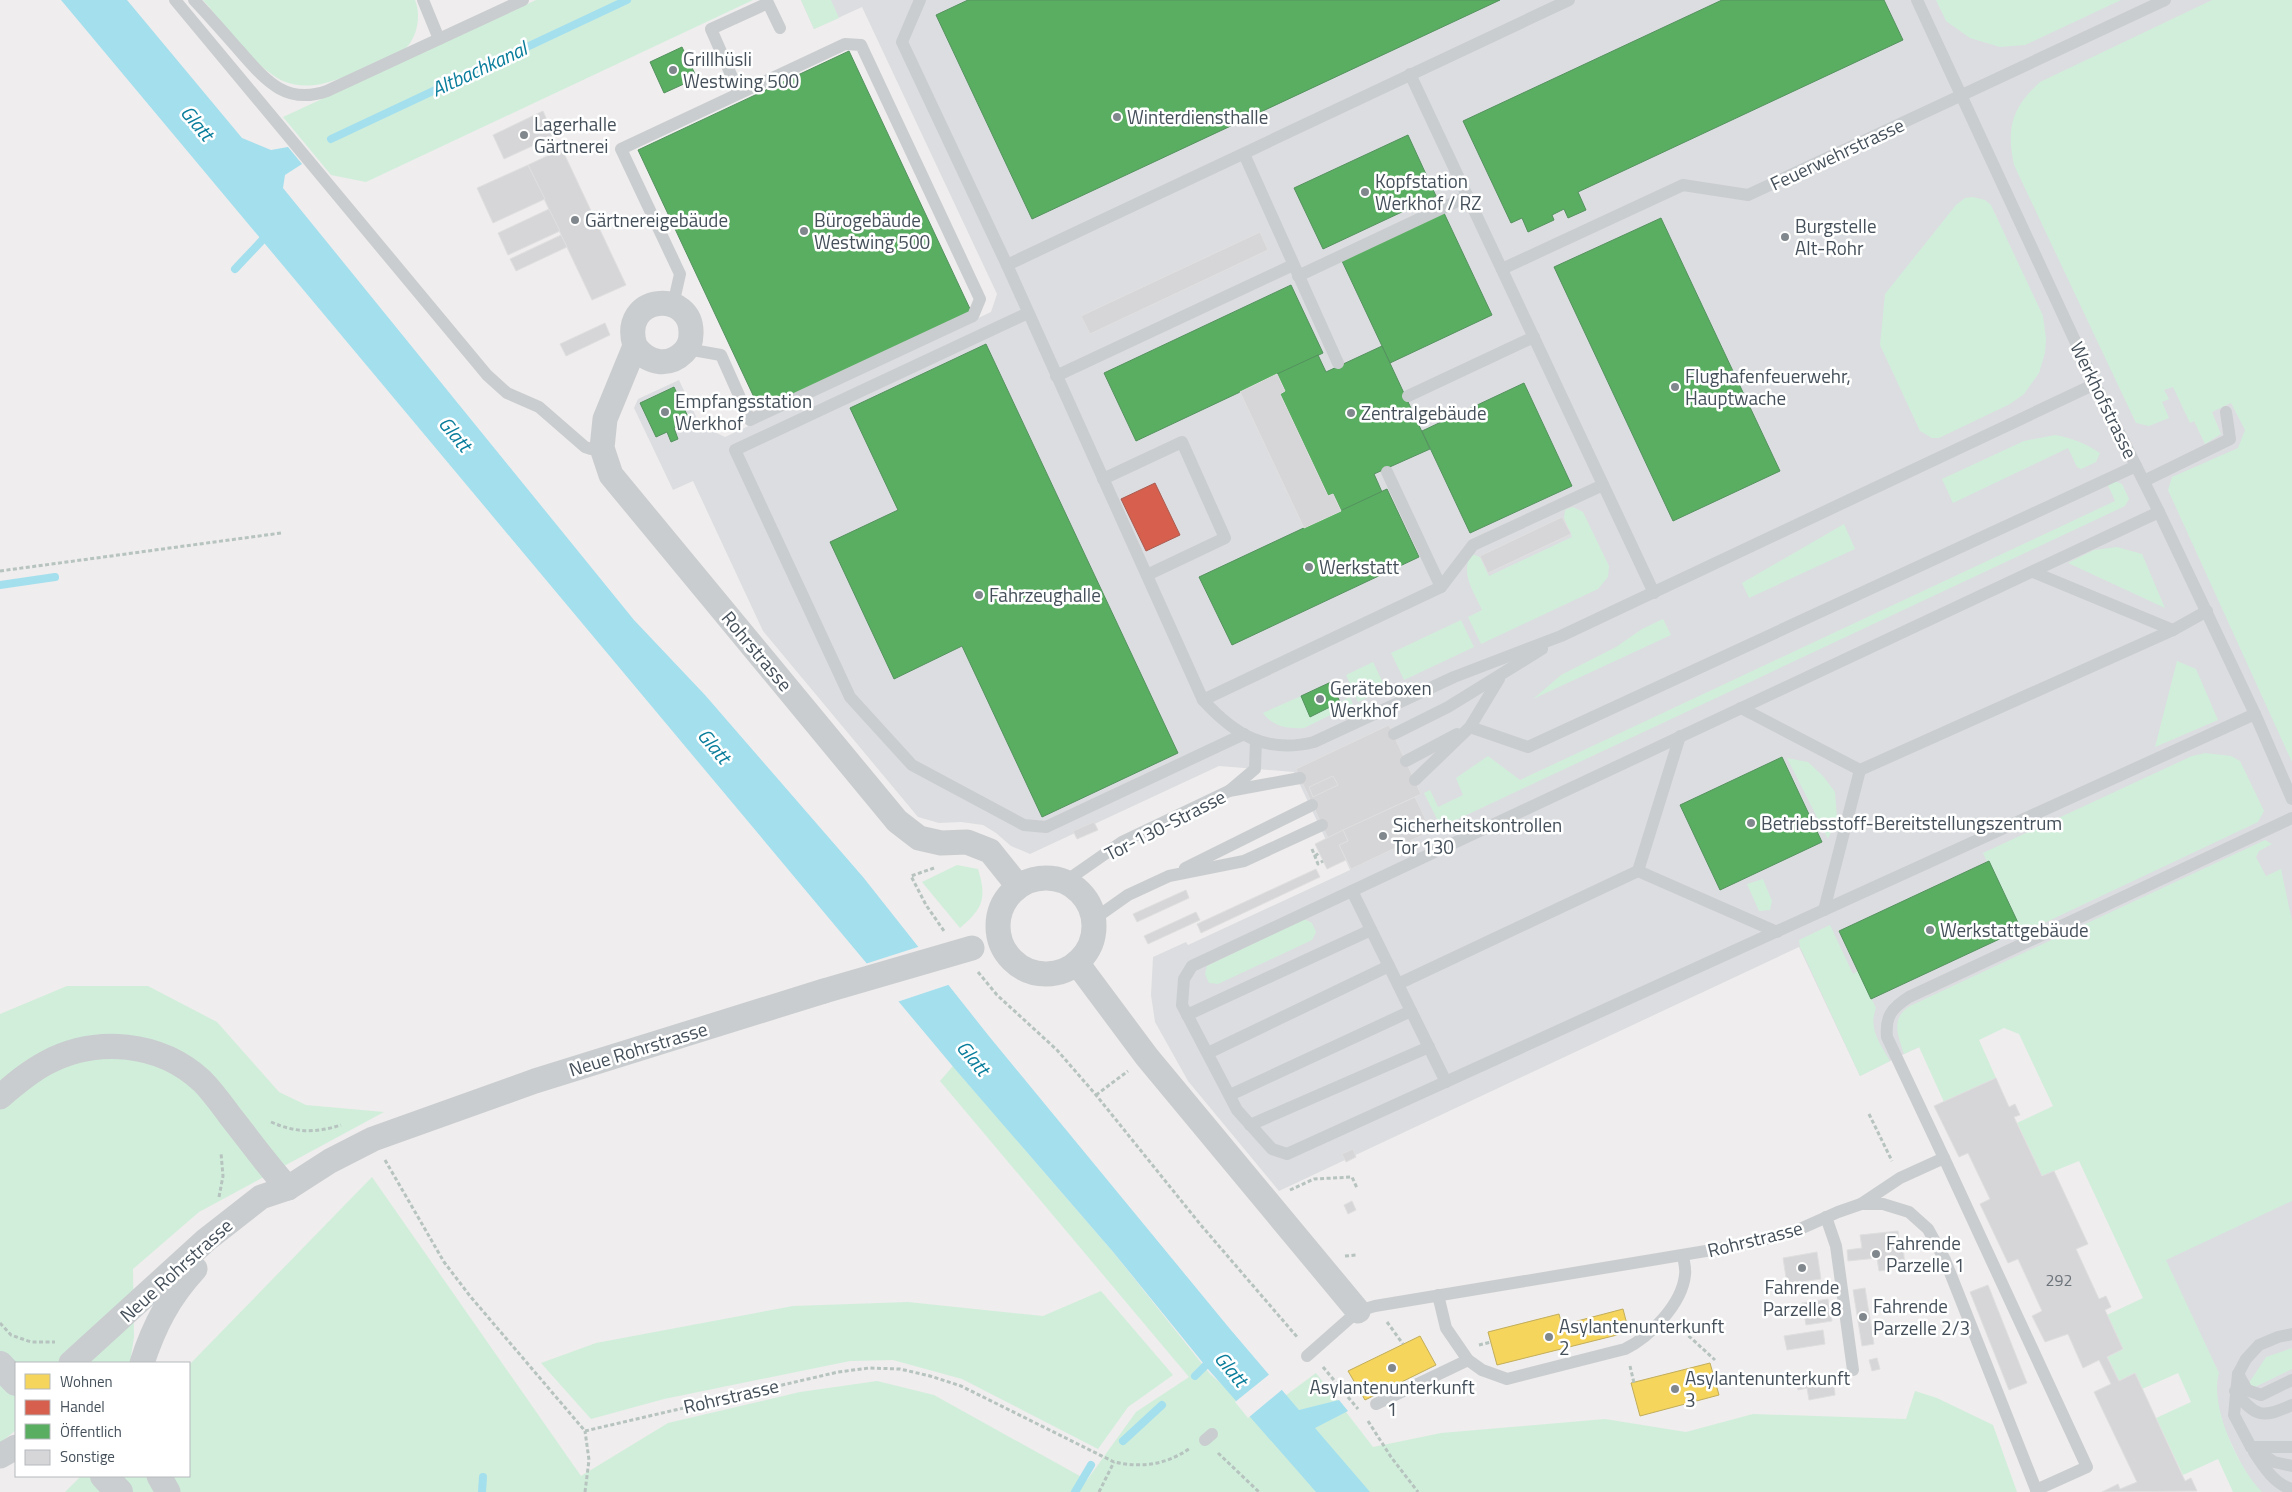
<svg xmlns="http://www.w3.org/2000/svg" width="2292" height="1492" font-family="'Titillium Web',sans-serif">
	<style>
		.airport { fill: #dcdde0 }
		.green { fill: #d1eedb }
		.water { fill: #a4dfee }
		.pier { fill: #efeded }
		.homes { fill: #f6d55c; stroke: #c1ad5b }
		.shops { fill: #d6604d; stroke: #aa5b51 }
		.public { fill: #5aae61; stroke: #54925f }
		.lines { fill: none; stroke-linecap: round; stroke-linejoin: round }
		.stream { stroke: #a4dfee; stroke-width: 8 }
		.building { fill: #d6d5d7; stroke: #e0dfe0 }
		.path { stroke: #b6c3bf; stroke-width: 3; stroke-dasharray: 4 2.5; stroke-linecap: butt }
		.lane { stroke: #cacdcf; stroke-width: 12 }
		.street { stroke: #cacdcf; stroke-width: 25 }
		.secondary { stroke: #caced1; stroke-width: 28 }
		.street-bridge { stroke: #cacdcf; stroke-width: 25 }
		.poi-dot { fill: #80878d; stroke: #fff; stroke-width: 2 }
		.labels { text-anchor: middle; stroke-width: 5; stroke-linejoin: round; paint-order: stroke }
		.number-label { font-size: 16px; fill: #6b737a }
		.poi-label { font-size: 19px; fill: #45505a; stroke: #fff; text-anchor: start }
		.street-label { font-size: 19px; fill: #45505a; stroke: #fff }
		.water-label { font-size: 20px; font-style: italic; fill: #097d9b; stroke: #fff }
	</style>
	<rect width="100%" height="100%" fill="#efeded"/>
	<path class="airport" d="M801,0H2292V1492H2254L2023,1000L1904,1054L1860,1076L1799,947L1279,1191L1188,1081L1155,1022L1151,995L1153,957L1186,942L1188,945L1350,870L1339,845L1326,840L1294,772L1219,766L1030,854L1011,846L996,833L983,825L961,822L939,823L918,817L763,631L693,481L673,490L634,408L638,399L679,380L700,425L725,437L991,312L997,294L862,7L814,29Z"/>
	<g class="green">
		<path d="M203,0H415C421,14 418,35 407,47C401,53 388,57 380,60C350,74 316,95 283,81C256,69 223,23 203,0Z"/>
		<path d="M536,0H753L366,182L331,175L283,117Z"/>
		<path d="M801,0H831L839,18L814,29Z"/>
		<path d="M1936,0H2121L2025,45L2000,47L1970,38L1946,21Z"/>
		<path d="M2212,0H2292V762L2168,490L2172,477L2238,448L2245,430L2231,403L2212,412L2221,434L2205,444L2194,421L2190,423L2173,387L2164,390L2169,399L2162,402L2169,418L2149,426L2136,423L2014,165C2006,127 2012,108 2040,82Z"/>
		<path d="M1973,197L1985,200L1991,205L2043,316L2046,339L2045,353L2039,373L2024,394L2010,404L1939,438H1932L1920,431L1880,345L1885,294L1956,205L1965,198Z"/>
		<path d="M2055,435C2072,438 2085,443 2100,453L2096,462L2081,469L2077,467L2068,448L1953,503L1942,479L2024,441Z"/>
		<path d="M2113,480L2122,484L2129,499L2125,506L1441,827L1424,793L1430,790L1438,807L1463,795L1456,778L1488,756L1520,780L2115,501L2106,481Z"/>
		<path d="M1573,507L1583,512L1609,566L1608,577L1598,589L1481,644L1468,617L1482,610C1474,592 1459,572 1472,554L1480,557L1489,576L1572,537L1564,518L1565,510Z"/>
		<path d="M1844,524L1855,549L1749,598L1742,583Z"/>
		<path d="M2117,547L2142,554L2165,608L2068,563L2094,550Z"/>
		<path d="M1663,619L1671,635L1533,699L1561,675L1616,647L1642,629Z"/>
		<path d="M1461,620L1474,647L1404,680L1391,653Z"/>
		<path d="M2177,661L2196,669L2218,720L2155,747Z"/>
		<path d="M1373,662L1386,689L1358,702L1346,675Z"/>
		<path d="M1301,696L1310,717L1350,697L1353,704L1304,728C1288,729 1273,727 1263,713Z"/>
		<path d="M2205,753L2231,756L2240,761L2264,811L2258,822L2023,933L1989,861L1987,862L1983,853L2192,756Z"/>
		<path d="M1787,758L1808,762L1823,776L1835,792L1837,818L1828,839Z"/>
		<path d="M2265,840L2272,844L2259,851L2256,857L2266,876L2281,869L2292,921V1201L2166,1260L2219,1373C2209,1406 2239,1469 2262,1492H2233L2218,1459L2183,1475L2156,1418L2191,1402L2178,1373L2142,1389L2135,1373L2119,1381L2107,1357L2123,1349L2107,1315L2143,1298L2079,1161L2042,1176L2017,1123L2053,1106L2019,1034L2004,1028L1979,1040L1996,1078L1944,1102L1919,1047L1904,1054C1898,1036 1890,1018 1910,1006Z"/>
		<path d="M957,865L978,869C987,899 983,908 960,928L922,882Z"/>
		<path d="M1763,879L1772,901L1770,910L1759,911L1747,884Z"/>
		<path d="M1304,919L1312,923L1316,932L1312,940L1218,984L1209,983L1205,974L1207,966Z"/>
		<path d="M1830,925L1853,974L1858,971L1876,1008C1868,1029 1880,1043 1890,1061L1860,1076L1800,947L1799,940Z"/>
		<path d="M67,986H148L217,1022L279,1092L306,1105L384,1112L199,1212L133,1269L134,1337L130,1363H16V1430L0,1443V1014Z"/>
		<path d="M953,1066L1114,1253L1210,1374L1258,1416L1316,1373L1373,1447L1441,1433L1605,1419L1686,1432L1753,1414L1906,1419L1915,1391L1937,1398L1993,1425L2017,1492H65L81,1476H189V1365L372,1177L581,1476L668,1423L800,1392L877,1381L934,1395L1087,1480L1136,1412L1189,1377L940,1081Z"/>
		<path d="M1101,1291L1173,1375L1128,1407L1098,1449L962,1379L893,1360L850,1361L664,1399L591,1419L541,1363L596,1343L793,1306L908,1302L1043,1316Z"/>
		<path d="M2292,1348V1369L2253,1388L2249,1383L2266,1357Z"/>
	</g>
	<path class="water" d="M61,0H127L242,138L271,150L288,147L302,164L285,175L283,188L634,620L705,695L863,877L988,1035L1230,1329L1299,1410L1339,1400L1348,1411L1315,1428L1370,1492H1316L1208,1369L1114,1253L955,1069Z"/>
	<g class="pier">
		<path d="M921,946L951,984L897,1002L865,964Z"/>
		<path d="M1271,1373L1284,1388L1248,1418L1235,1402Z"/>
	</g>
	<g class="homes">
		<path d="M1623,1309L1629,1332L1497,1365L1488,1332L1559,1314L1562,1325Z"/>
		<path d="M1420,1336L1436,1365L1365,1400L1348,1371Z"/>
		<path d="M1710,1363L1719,1395L1640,1416L1631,1383Z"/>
	</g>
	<path class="shops" d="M1155,483L1180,535L1146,551L1121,499Z"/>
	<g class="public">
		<path d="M968,0H1500L1032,219L936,15Z"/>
		<path d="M1722,0H1884L1903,40L1578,192L1586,210L1568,218L1564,209L1552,215L1554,220L1528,232L1522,218L1511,223L1463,121Z"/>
		<path d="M682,47L697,78L664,93L650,62Z"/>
		<path d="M849,51L971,311L760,410L638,150Z"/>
		<path d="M1408,135L1436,196L1323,249L1294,188Z"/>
		<path d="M1444,213L1492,315L1390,363L1342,261Z"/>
		<path d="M1661,218L1780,471L1673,521L1554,267Z"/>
		<path d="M1291,285L1323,353L1136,441L1104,373Z"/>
		<path d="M986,344L1178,753L1042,817L962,646L894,679L830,542L898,510L850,408Z"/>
		<path d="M1382,346L1430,449L1374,474L1382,492L1341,511L1333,494L1328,496L1280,394L1285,391L1277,374L1318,355L1326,372Z"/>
		<path d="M1524,383L1572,486L1470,533L1422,431Z"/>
		<path d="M674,387L690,421L674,428L678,439L671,442L667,432L656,437L640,403Z"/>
		<path d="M1387,489L1419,557L1232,645L1199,577Z"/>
		<path d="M1331,682L1340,702L1310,717L1301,696Z"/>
		<path d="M1782,757L1822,842L1720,890L1680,805Z"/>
		<path d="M1989,861L2021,929L1871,999L1839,931Z"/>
	</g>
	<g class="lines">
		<g class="stream">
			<path d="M331,139L627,0"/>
			<path d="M235,269L268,234"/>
			<path d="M0,585L55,577"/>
			<path d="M1195,1376L1213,1358"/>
			<path d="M1123,1441L1162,1405"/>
			<path d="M482,1492L483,1477"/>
			<path d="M1075,1492L1091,1465"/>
		</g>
	</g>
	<g class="building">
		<path d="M543,111L554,136L504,159L493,135Z"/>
		<path d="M562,149L626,285L592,300L528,165Z"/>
		<path d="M528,165L545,199L493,223L477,188Z"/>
		<path d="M549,209L560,231L508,255L498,233Z"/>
		<path d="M1260,232L1268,250L1090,334L1081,316Z"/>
		<path d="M561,235L567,247L516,271L510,259Z"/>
		<path d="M605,323L610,335L566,356L560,344Z"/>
		<path d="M1277,374L1285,391L1280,394L1328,496L1333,494L1341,511L1304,528L1240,392Z"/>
		<path d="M1562,517L1571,534L1488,573L1480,556Z"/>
		<path d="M1389,725L1421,794L1328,838L1296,769Z"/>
		<path d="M1333,776L1338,785L1313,797L1309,787Z"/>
		<path d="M1415,797L1431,831L1351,869L1339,845L1348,841L1343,830Z"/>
		<path d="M1094,822L1098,830L1077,839L1073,831Z"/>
		<path d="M1343,830L1348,841L1339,845L1346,860L1327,869L1315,844Z"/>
		<path d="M1316,869L1320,877L1201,933L1197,924Z"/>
		<path d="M1186,890L1189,898L1137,922L1133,914Z"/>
		<path d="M1196,912L1200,920L1148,944L1144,936Z"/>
		<path d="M1996,1078L2009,1107L2015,1104L2020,1115L2014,1117L2042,1176L2054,1171L2088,1244L2076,1249L2099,1299L2106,1296L2111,1307L2105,1310L2123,1349L2107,1357L2119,1381L2135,1373L2185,1481L2191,1478L2197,1491L2102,1492L2118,1484L2120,1489L2137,1482L2094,1392L2111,1384L2099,1360L2083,1368L2068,1334L2045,1342L2032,1316L2042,1311L2018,1259L2008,1263L1980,1204L1990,1199L1968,1153L1959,1157L1934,1106Z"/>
		<path d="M1353,1149L1356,1157L1346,1162L1342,1154Z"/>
		<path d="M1352,1201L1356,1210L1348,1214L1344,1205Z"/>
		<path d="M1898,1231L1900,1245H1903L1905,1268L1879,1271L1877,1258L1848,1261L1847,1250L1862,1248L1860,1235Z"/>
		<path d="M1817,1252L1821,1279L1787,1284L1783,1258Z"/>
		<path d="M1988,1285L2027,1383L2009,1390L1970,1292Z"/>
		<path d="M1865,1288L1874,1344L1862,1346L1853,1290Z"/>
		<path d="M1828,1299L1832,1321L1806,1325L1802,1303Z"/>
		<path d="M1823,1330L1825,1344L1787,1350L1784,1336Z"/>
		<path d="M1877,1358L1880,1369L1872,1371L1869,1360Z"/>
		<path d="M1823,1374L1825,1386L1834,1384L1835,1395L1809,1400L1807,1388L1798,1390L1796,1378Z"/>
	</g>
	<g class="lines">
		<g class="path">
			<path d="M0,571L281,533"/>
			<path d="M1312,849L1318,864L1323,861"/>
			<path d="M1315,856L1319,853"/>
			<path d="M934,868L911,876L926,905L944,931"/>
			<path d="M978,972L997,995L1057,1050L1096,1095L1200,1224L1298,1338"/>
			<path d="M1096,1095L1128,1071"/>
			<path d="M1869,1114L1892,1161"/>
			<path d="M271,1122C296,1133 316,1133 341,1125"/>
			<path d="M385,1160L444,1262L470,1296L585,1431L838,1372L869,1368L900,1369L930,1376L961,1386L1114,1462C1142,1468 1165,1465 1189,1449"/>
			<path d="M1290,1190L1314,1179L1352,1177L1357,1188"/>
			<path d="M219,1197L223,1176L221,1153"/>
			<path d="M1345,1256L1356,1255"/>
			<path d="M1387,1322L1403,1344"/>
			<path d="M0,1323L11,1335L31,1342H55"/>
			<path d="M1679,1327L1715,1360"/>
			<path d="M1479,1345L1491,1342"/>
			<path d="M1630,1366L1634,1383"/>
			<path d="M1323,1367L1358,1409"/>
			<path d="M1368,1421L1391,1457L1418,1492"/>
			<path d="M1218,1453L1259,1492"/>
			<path d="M585,1492L589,1460L585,1431"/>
			<path d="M1099,1492L1114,1462"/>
		</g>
		<g class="lane">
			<path d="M175,0L487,375L507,393L539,407L585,447L591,449L602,448"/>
			<path d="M194,0C209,16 223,32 238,49C264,78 284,106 327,91L523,0"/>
			<path d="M423,0L439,39"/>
			<path d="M920,0L902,42L1007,265"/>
			<path d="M1569,0L1007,265L1203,700C1235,735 1266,754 1314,742L1454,677L1561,636L2095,384"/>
			<path d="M1917,0L2095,384L2159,512L2255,714L2292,799"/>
			<path d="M1410,74L1654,593"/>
			<path d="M739,93L711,29L768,3L780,28"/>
			<path d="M1244,154L1338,363"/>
			<path d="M1502,269L1683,185L1748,195L2165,0"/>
			<path d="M1298,276L1468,196"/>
			<path d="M673,305L680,274L621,149L845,44L861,45L980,299L973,316L750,420L721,355L687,349"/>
			<path d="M1028,313L735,450L850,697L912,765L1024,825L1046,827L1244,734"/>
			<path d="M1056,376L1293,265"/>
			<path d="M1408,396L1534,337"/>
			<path d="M1387,472L1441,587"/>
			<path d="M1103,479L1182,442L1225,538L1147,575"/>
			<path d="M2144,481L2230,439L2226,412"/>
			<path d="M2159,512L1192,966L1184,979L1182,1005L1237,1110L1272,1149L1287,1154L2255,714"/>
			<path d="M2033,572L2173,630"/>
			<path d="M1203,700L1441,587L1473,545L1603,485"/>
			<path d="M1741,708L1860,770L1824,910"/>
			<path d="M1470,727L1528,747L2136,466"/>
			<path d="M1394,734L1448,707L1542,649"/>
			<path d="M1406,761L1457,734"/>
			<path d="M1860,770L2173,630L2207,611"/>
			<path d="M1415,780L1470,727L1499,679"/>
			<path d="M1229,791L1255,769L1256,740"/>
			<path d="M1185,868L1312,805"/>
			<path d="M1638,871L1680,736"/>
			<path d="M1066,881L1122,842L1229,791L1300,778"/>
			<path d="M1352,891L1446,1082"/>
			<path d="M1094,919L1128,895L1169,876L1244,861L1322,825"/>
			<path d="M1398,984L1638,871L1777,932"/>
			<path d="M1187,1015L1371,930"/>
			<path d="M1208,1053L1389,966"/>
			<path d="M1230,1095L1411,1011"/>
			<path d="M1250,1125L1429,1047"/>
			<path d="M1944,1158L2087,1467L2036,1490"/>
			<path d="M1861,1204L1900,1178L1944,1158L1887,1037C1885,1016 1892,1008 1909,997L2292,818"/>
			<path d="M1826,1217L1836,1246L1853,1370"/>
			<path d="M1438,1295L1446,1328L1468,1360L1482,1370L1507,1379L1625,1349C1650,1337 1682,1304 1685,1275C1686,1269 1684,1262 1683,1256"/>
			<path d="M2292,1334L2278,1337L2259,1345L2246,1359L2238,1374L2234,1415L2251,1447L2274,1462L2292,1466"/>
			<path d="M1307,1356L1358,1311L1375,1306L1742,1245L1791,1233L1838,1212L1861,1204H1883L1909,1212L1928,1229L1945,1260L2037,1492"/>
			<path d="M2238,1374L2247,1390L2261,1395L2292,1380"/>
			<path d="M2235,1391C2255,1417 2262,1419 2292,1405"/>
			<path d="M1376,1404L1468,1360"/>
			<path d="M1205,1440L1212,1434"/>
			<path d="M2251,1447H2292"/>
			<path d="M2254,1452C2263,1466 2275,1485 2292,1489"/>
		</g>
		<g class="street">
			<path d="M635,346C647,363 668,368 684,352C689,347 691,341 691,334C693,289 619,294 635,346L605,419L602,448L611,475L897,821L919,838L941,843L967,842L990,851L1018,886"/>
			<circle cx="1046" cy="926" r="48"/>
			<path d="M1077,963L1147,1057L1358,1311"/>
			<path d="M0,1097C15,1084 29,1072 46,1063C96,1036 160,1042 202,1081C213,1092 222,1105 231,1117C250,1141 267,1165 288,1188"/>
			<path d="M71,1363L206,1240L261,1197L288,1188L330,1161L373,1139L535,1081L824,991"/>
			<path d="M142,1363C154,1326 169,1297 195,1269"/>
			<path d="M0,1456L16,1447"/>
			<path d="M159,1476L168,1492"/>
		</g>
		<g class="secondary">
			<path d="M0,1365L16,1382"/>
			<path d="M104,1476L119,1492"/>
		</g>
		<path class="street-bridge" d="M824,991L972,948"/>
	</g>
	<g class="poi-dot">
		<circle cx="673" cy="70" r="5"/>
		<circle cx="1117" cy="117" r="5"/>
		<circle cx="524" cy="135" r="5"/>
		<circle cx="1365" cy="192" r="5"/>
		<circle cx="575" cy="220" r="5"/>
		<circle cx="804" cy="231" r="5"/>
		<circle cx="1785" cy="237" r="5"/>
		<circle cx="1675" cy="387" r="5"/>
		<circle cx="665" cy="412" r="5"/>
		<circle cx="1351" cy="413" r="5"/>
		<circle cx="1309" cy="567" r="5"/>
		<circle cx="979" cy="595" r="5"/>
		<circle cx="1320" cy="699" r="5"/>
		<circle cx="1751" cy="823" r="5"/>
		<circle cx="1383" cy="836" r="5"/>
		<circle cx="1930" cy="930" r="5"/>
		<circle cx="1876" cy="1254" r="5"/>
		<circle cx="1802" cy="1268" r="5"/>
		<circle cx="1863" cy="1317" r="5"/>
		<circle cx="1549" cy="1337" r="5"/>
		<circle cx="1392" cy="1368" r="5"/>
		<circle cx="1675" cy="1389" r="5"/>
	</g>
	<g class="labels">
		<g class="number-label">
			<text x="2059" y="1286">292</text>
		</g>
		<g class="poi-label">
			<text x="683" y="66">Grillhüsli<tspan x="683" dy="22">Westwing 500</tspan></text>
			<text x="1127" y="124">Winterdiensthalle</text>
			<text x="534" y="131">Lagerhalle<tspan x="534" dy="22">Gärtnerei</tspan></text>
			<text x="1375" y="188">Kopfstation<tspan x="1375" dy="22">Werkhof / RZ</tspan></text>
			<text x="585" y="227">Gärtnereigebäude</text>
			<text x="814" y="227">Bürogebäude<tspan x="814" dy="22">Westwing 500</tspan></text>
			<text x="1795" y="233">Burgstelle<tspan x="1795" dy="22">Alt-Rohr</tspan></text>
			<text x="1685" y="383">Flughafenfeuerwehr,<tspan x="1685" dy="22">Hauptwache</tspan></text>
			<text x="675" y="408">Empfangsstation<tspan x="675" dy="22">Werkhof</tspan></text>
			<text x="1361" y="420">Zentralgebäude</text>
			<text x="1319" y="574">Werkstatt</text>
			<text x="989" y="602">Fahrzeughalle</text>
			<text x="1330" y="695">Geräteboxen<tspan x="1330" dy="22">Werkhof</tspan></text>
			<text x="1761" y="830">Betriebsstoff-Bereitstellungszentrum</text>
			<text x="1393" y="832">Sicherheitskontrollen<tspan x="1393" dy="22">Tor 130</tspan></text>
			<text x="1940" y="937">Werkstattgebäude</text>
			<text x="1886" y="1250">Fahrende<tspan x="1886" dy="22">Parzelle 1</tspan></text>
			<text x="1802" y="1294" text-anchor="middle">Fahrende<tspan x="1802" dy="22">Parzelle 8</tspan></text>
			<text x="1873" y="1313">Fahrende<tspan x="1873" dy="22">Parzelle 2/3</tspan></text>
			<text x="1559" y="1333">Asylantenunterkunft<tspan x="1559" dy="22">2</tspan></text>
			<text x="1685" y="1385">Asylantenunterkunft<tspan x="1685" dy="22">3</tspan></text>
			<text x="1392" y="1394" text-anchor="middle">Asylantenunterkunft<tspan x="1392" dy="22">1</tspan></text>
		</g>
		<g class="street-label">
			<text transform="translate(1837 154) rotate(-25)" y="7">Feuerwehrstrasse</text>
			<text transform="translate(2104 400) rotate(64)" y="7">Werkhofstrasse</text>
			<text transform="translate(757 651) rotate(50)" y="7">Rohrstrasse</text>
			<text transform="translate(1165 825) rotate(-27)" y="7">Tor-130-Strasse</text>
			<text transform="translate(638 1049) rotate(-17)" y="7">Neue Rohrstrasse</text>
			<text transform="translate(1755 1239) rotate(-14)" y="7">Rohrstrasse</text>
			<text transform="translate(176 1270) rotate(-42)" y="7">Neue Rohrstrasse</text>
			<text transform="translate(731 1396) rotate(-13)" y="7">Rohrstrasse</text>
		</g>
		<g class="water-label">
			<text transform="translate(479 69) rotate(-25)" y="7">Altbachkanal</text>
			<text transform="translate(197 123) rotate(50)" y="7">Glatt</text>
			<text transform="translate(455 434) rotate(50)" y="7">Glatt</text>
			<text transform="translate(714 746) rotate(50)" y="7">Glatt</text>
			<text transform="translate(973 1058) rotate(50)" y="7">Glatt</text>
			<text transform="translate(1231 1369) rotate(50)" y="7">Glatt</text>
		</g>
	</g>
	<rect x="15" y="1362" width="175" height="115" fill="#ffffff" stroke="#b5b9bd"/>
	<rect x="25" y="1374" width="25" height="15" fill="#f6d55c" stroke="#b5b9bd"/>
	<text x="60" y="1387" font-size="15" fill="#45505a">Wohnen</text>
	<rect x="25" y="1400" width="25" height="15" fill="#d6604d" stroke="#b5b9bd"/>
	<text x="60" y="1412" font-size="15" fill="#45505a">Handel</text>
	<rect x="25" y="1424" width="25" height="15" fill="#5aae61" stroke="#b5b9bd"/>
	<text x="60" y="1437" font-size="15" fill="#45505a">Öffentlich</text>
	<rect x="25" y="1450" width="25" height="15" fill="#d6d5d7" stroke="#b5b9bd"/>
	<text x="60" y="1462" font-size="15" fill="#45505a">Sonstige</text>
</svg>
